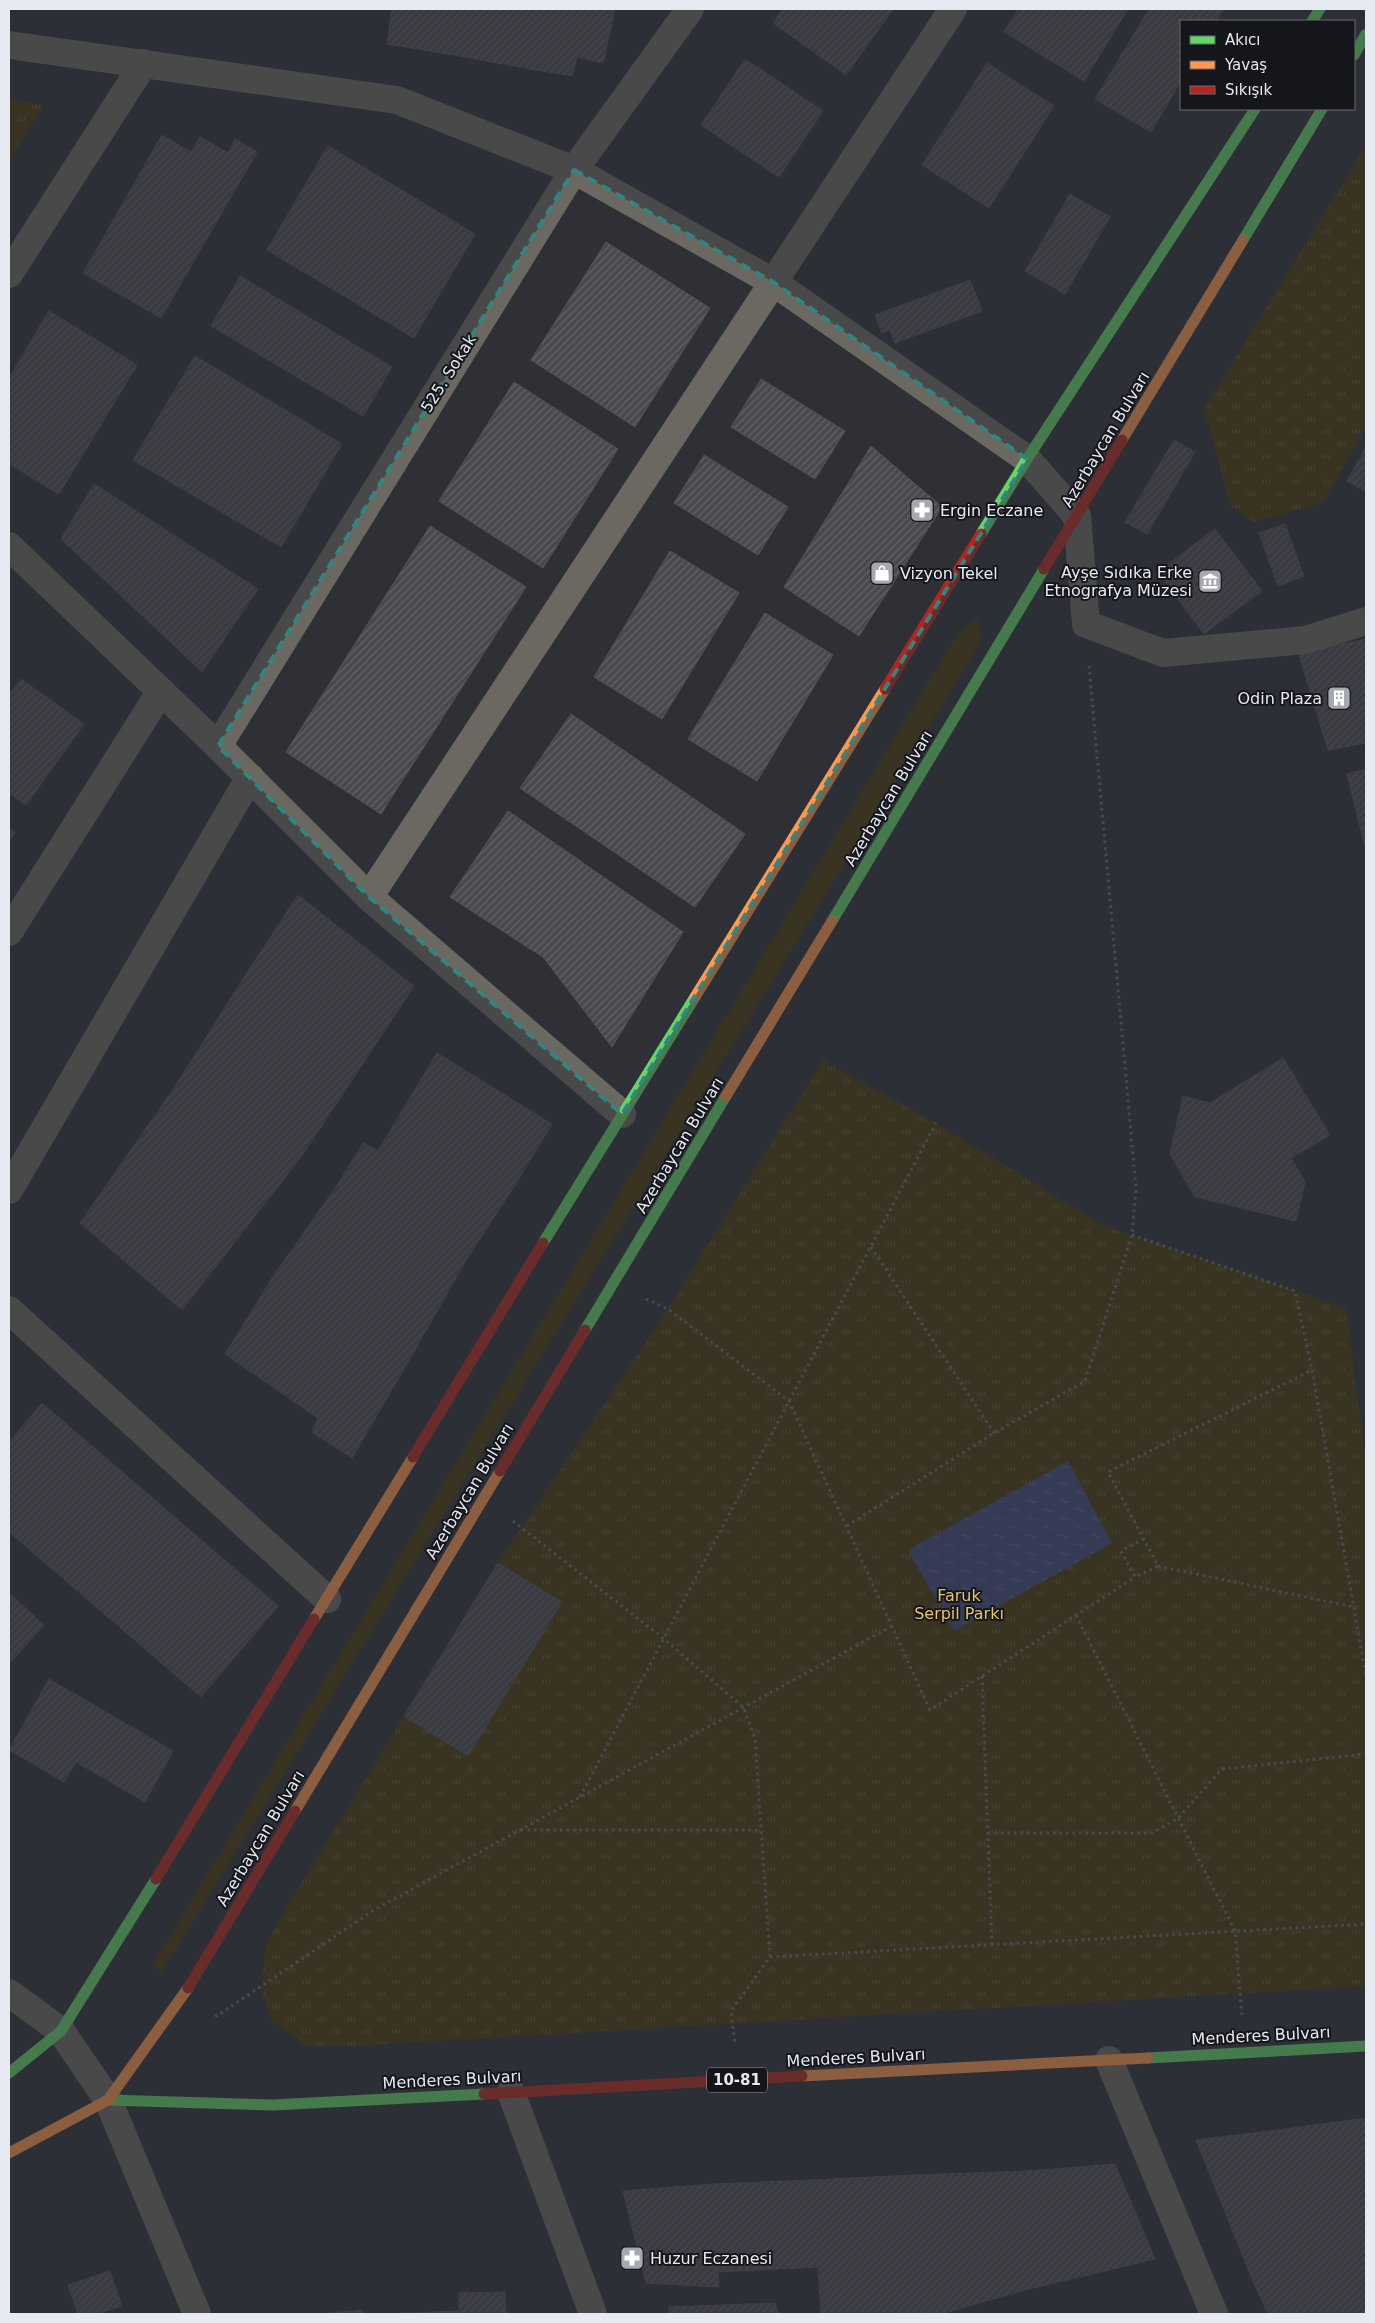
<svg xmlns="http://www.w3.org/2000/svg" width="1375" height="2323" font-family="'DejaVu Sans',sans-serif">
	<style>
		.grass { fill: #473808 }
		.park { fill: url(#park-tufts) }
		.water { fill: url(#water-ripples) }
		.building { fill: url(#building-hatch); stroke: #525359 }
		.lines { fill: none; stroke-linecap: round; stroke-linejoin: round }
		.path { stroke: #6c6b69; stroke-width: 3; stroke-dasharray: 2.5 4; stroke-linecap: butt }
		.street { stroke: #6b6861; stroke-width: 28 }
		.fast { stroke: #63d668; stroke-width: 11 }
		.slow { stroke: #ff974d; stroke-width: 11 }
		.jam { stroke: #b3261e; stroke-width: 11 }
		.marked { fill: none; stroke: #308782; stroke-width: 4; stroke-dasharray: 10 6; stroke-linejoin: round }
		.labels { text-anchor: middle; stroke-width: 4; stroke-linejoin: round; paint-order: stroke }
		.shield { fill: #15161b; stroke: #a9aab2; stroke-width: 1 }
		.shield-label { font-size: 15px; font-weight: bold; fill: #e8eaf2 }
		.street-label { font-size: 16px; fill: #e8eaf2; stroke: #15161b }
		.poi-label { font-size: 16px; fill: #e8eaf2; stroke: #15161b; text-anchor: start }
		.park-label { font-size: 16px; fill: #e8c468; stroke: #15161b }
	</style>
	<defs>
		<pattern id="park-tufts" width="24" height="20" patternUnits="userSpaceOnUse" patternTransform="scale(1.25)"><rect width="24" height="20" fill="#473808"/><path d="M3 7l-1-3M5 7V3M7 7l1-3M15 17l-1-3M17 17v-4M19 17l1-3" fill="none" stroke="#62552c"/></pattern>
		<pattern id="water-ripples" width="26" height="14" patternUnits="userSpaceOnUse" patternTransform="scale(1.25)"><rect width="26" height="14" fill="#40497a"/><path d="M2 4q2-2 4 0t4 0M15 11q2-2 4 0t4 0" fill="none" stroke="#5c638d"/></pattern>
		<pattern id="building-hatch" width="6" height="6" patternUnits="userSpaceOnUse" patternTransform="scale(1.25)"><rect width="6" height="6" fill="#48494f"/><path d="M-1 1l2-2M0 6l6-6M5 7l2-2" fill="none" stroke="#626369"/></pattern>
	</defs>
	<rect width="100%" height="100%" fill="#2e3036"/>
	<path class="grass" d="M979,617L981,642L162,1972L153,1964L958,633Z"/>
	<g class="park">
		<path d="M9,99L43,105L9,161Z"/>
		<path d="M1366,146V426L1323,503L1254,522L1231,507L1204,409Z"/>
		<path d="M823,1060L936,1123L1104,1226L1346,1308L1366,1463V1986L353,2046H307L273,2022L261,1991L266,1944L301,1884L498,1563L668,1309Z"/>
	</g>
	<path class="water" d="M1068,1461L1112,1543L954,1631L908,1550Z"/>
	<g class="building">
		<path d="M392,9H455L448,54L387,44Z"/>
		<path d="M455,9H536L525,68L448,54Z"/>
		<path d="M536,9H615L603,63L577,57L572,76L525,68Z"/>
		<path d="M783,9H893L846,75L773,23Z"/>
		<path d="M1018,9H1128L1084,81L1004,32Z"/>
		<path d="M1149,9H1224L1216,21H1181V81L1151,132L1095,99Z"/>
		<path d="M745,59L823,111L779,177L701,125Z"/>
		<path d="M987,63L1054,106L989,208L922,165Z"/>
		<path d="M162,135L191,152L200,137L228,153L235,139L257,152L161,318L83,273Z"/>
		<path d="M328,146L475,234L414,338L267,250Z"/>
		<path d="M1070,194L1110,217L1065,294L1025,271Z"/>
		<path d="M606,242L710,308L635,427L531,360Z"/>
		<path d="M240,276L392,367L363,416L211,326Z"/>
		<path d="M970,280L982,311L895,343L890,330L882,333L875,315Z"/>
		<path d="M49,311L137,365L59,494L9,464V378Z"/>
		<path d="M195,356L342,444L281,547L133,460Z"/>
		<path d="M761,379L845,431L815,479L731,427Z"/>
		<path d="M514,382L618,449L543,568L439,501Z"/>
		<path d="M1174,440L1195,452L1147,534L1125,522Z"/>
		<path d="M871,446L942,507L859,636L784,587Z"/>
		<path d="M1366,447V492L1347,481Z"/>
		<path d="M704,455L788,507L758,555L674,503Z"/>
		<path d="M94,484L258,589L202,672L61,539Z"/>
		<path d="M1285,524L1304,576L1278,586L1259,533Z"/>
		<path d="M430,526L526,587L381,814L286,752Z"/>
		<path d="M1215,529L1262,591L1204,634L1158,572Z"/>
		<path d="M670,551L739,593L662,719L594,677Z"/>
		<path d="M765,613L833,655L757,781L688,739Z"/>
		<path d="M1366,639V743L1328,750L1298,652Z"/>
		<path d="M21,679L84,724L26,805L9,793V695Z"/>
		<path d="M571,714L745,834L695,907L520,788Z"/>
		<path d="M1366,769V851L1347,774Z"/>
		<path d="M508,811L683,932L612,1047L543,957L450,897Z"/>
		<path d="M9,828L15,832L9,841Z"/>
		<path d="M298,895L414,986L362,1065L239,985Z"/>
		<path d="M239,985L362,1065L301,1157L174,1088Z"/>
		<path d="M437,1053L552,1124L515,1185L400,1114Z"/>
		<path d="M1283,1058L1330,1135L1291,1158L1305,1182L1296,1221L1195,1197L1170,1154L1183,1096L1210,1103Z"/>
		<path d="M174,1088L301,1157L182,1310L80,1223Z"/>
		<path d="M400,1114L515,1185L465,1262L338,1184L363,1143L378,1151Z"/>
		<path d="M338,1184L465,1262L411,1357L274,1275Z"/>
		<path d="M274,1275L411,1357L352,1458L312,1432L318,1418L225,1354Z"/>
		<path d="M42,1403L278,1606L201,1697L9,1532V1442Z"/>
		<path d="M498,1563L562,1602L468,1756L404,1716Z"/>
		<path d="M9,1593L44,1625L9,1664Z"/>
		<path d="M49,1679L173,1751L145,1802L76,1762L64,1782L9,1750Z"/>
		<path d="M1366,2118V2227L1346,2236L1293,2128Z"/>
		<path d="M1293,2128L1346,2236L1252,2279L1196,2140Z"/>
		<path d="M1115,2164L1155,2259L1029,2289L1027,2171Z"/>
		<path d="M1027,2171L1029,2289L941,2314H923L913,2175Z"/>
		<path d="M913,2175L923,2314H821L813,2180Z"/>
		<path d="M813,2180L818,2267L718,2272L713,2184Z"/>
		<path d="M713,2184L719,2287L646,2283L623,2191Z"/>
		<path d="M1366,2227V2314H1268L1252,2279Z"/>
		<path d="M110,2271L122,2306L96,2314H78L68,2285Z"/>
		<path d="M505,2292L506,2314H390L459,2311V2293Z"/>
		<path d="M775,2303L778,2314H670L669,2307Z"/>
		<path d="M362,2310V2314H321Z"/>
	</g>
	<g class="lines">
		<g class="path">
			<path d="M1132,1235L1295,1291L1312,1370L1366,1676"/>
			<path d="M871,1247L994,1433"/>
			<path d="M646,1299L668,1309L789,1401L930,1710L1135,1577"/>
			<path d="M513,1521L663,1638L744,1708L755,1739L770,1957L731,2011L735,2045"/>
			<path d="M847,1526L994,1433L1085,1381L1132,1235L1136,1189L1089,666"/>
			<path d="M1144,1539L1121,1551L1135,1577L1158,1566L1108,1472L1312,1370"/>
			<path d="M1158,1566L1354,1607"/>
			<path d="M1076,1615L1235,1931L1242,2017"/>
			<path d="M982,1676L992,1945"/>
			<path d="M580,1797L936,1123"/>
			<path d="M521,1830H760"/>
			<path d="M988,1833H1152L1178,1818L1222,1769L1366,1754"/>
			<path d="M770,1957L1366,1924"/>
			<path d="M215,2015L217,2016L374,1910L892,1626"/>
		</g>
		<g class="street">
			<path d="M9,45L397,100L574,170L773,282L1027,459L1077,516L1086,624L1163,653L1305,640L1366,621"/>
			<path d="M9,274L144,63"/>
			<path d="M9,546L218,746L369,897L622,1114"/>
			<path d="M218,746L574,170L690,9"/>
			<path d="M369,897L953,9"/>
			<path d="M9,932L161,691"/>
			<path d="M9,1190L250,777"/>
			<path d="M9,1310L327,1599"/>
			<path d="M9,1993L61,2031L108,2100L197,2314"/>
			<path d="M1109,2060L1214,2314"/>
			<path d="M511,2092L593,2314"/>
		</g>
		<g class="fast">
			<path d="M1312,21L1320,9"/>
			<path d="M1354,55L1366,34"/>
			<path d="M1243,240L1322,109"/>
			<path d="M981,534L1027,459L1255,109"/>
			<path d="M832,921L1044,569"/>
			<path d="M543,1243L695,997"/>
			<path d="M585,1330L726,1096"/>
			<path d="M1148,2058L1366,2046"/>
			<path d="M9,2073L61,2031L156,1879"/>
			<path d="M108,2100L273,2105L484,2094"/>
		</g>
		<g class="slow">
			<path d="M1122,440L1243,240"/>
			<path d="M695,997L885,689"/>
			<path d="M726,1096L832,921"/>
			<path d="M314,1619L413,1457"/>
			<path d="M295,1811L500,1471"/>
			<path d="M802,2076L1148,2058"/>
			<path d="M9,2153L108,2100L188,1988"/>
		</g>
		<g class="jam">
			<path d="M1044,569L1122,440"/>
			<path d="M885,689L981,534"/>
			<path d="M413,1457L543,1243"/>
			<path d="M500,1471L585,1330"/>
			<path d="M156,1879L314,1619"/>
			<path d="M188,1988L295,1811"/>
			<path d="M484,2094L802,2076"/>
		</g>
	</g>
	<path d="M0 0H1375V2323H0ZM574,170L773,282L1027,459L622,1114L369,897L218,746Z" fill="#2e3036" fill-opacity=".55" fill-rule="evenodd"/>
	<path class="marked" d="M574,170L773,282L1027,459L622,1114L369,897L218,746Z"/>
	<defs>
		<g id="pharmacy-square" transform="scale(1.25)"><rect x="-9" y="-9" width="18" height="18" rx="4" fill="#a7a9b0" stroke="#15161b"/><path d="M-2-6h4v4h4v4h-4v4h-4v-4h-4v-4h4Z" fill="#fff"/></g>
		<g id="shop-square" transform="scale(1.25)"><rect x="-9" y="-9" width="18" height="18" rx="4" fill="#a7a9b0" stroke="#15161b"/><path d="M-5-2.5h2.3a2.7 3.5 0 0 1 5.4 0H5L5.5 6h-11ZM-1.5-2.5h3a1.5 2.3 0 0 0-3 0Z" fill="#fff"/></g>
		<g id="museum-square" transform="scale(1.25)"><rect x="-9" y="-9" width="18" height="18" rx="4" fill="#a7a9b0" stroke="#15161b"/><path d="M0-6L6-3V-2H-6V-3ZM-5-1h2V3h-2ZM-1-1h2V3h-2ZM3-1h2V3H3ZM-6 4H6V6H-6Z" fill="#fff"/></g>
		<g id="building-square" transform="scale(1.25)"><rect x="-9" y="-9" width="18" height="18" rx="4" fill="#a7a9b0" stroke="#15161b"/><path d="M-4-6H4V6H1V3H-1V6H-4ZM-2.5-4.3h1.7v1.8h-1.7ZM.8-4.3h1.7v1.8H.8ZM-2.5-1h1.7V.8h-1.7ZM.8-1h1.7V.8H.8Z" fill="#fff"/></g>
	</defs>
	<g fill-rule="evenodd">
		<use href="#pharmacy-square" x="922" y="510"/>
		<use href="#shop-square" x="882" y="573"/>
		<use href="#museum-square" x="1210" y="581"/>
		<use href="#building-square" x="1339" y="698"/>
		<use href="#pharmacy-square" x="632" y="2258"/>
	</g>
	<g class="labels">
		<rect class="shield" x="707" y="2067.5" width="60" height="25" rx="4"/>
		<g class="shield-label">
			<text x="737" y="2085">10-81</text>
		</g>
		<g class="street-label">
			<text transform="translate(448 373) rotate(-58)" y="6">525. Sokak</text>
			<text transform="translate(1105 439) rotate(-59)" y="6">Azerbaycan Bulvarı</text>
			<text transform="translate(888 798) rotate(-59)" y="6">Azerbaycan Bulvarı</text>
			<text transform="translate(679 1145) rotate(-59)" y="6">Azerbaycan Bulvarı</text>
			<text transform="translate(469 1491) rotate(-59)" y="6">Azerbaycan Bulvarı</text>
			<text transform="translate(260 1838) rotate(-59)" y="6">Azerbaycan Bulvarı</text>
			<text transform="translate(1261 2035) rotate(-3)" y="6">Menderes Bulvarı</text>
			<text transform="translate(856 2057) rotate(-3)" y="6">Menderes Bulvarı</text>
			<text transform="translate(452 2079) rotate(-3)" y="6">Menderes Bulvarı</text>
		</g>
		<g class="poi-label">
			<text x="940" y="516">Ergin Eczane</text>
			<text x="1192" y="578" text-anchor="end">Ayşe Sıdıka Erke<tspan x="1192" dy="18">Etnografya Müzesi</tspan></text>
			<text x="900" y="579">Vizyon Tekel</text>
			<text x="1322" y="704" text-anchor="end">Odin Plaza</text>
			<text x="650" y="2264">Huzur Eczanesi</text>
		</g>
		<g class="park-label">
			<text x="959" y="1601">Faruk<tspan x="959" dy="18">Serpil Parkı</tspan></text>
		</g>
	</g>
	<rect width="1375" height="2323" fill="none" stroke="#e8eaf2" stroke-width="20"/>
	<rect x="1180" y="20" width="175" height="90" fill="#15161b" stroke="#696b71"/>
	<rect x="1190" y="36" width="25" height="8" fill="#63d668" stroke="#696b71"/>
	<text x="1225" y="45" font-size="15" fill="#e8eaf2">Akıcı</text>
	<rect x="1190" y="61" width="25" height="8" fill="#ff974d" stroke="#696b71"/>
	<text x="1225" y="70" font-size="15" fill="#e8eaf2">Yavaş</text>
	<rect x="1190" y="86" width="25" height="8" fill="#b3261e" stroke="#696b71"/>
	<text x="1225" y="95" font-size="15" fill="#e8eaf2">Sıkışık</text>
</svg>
